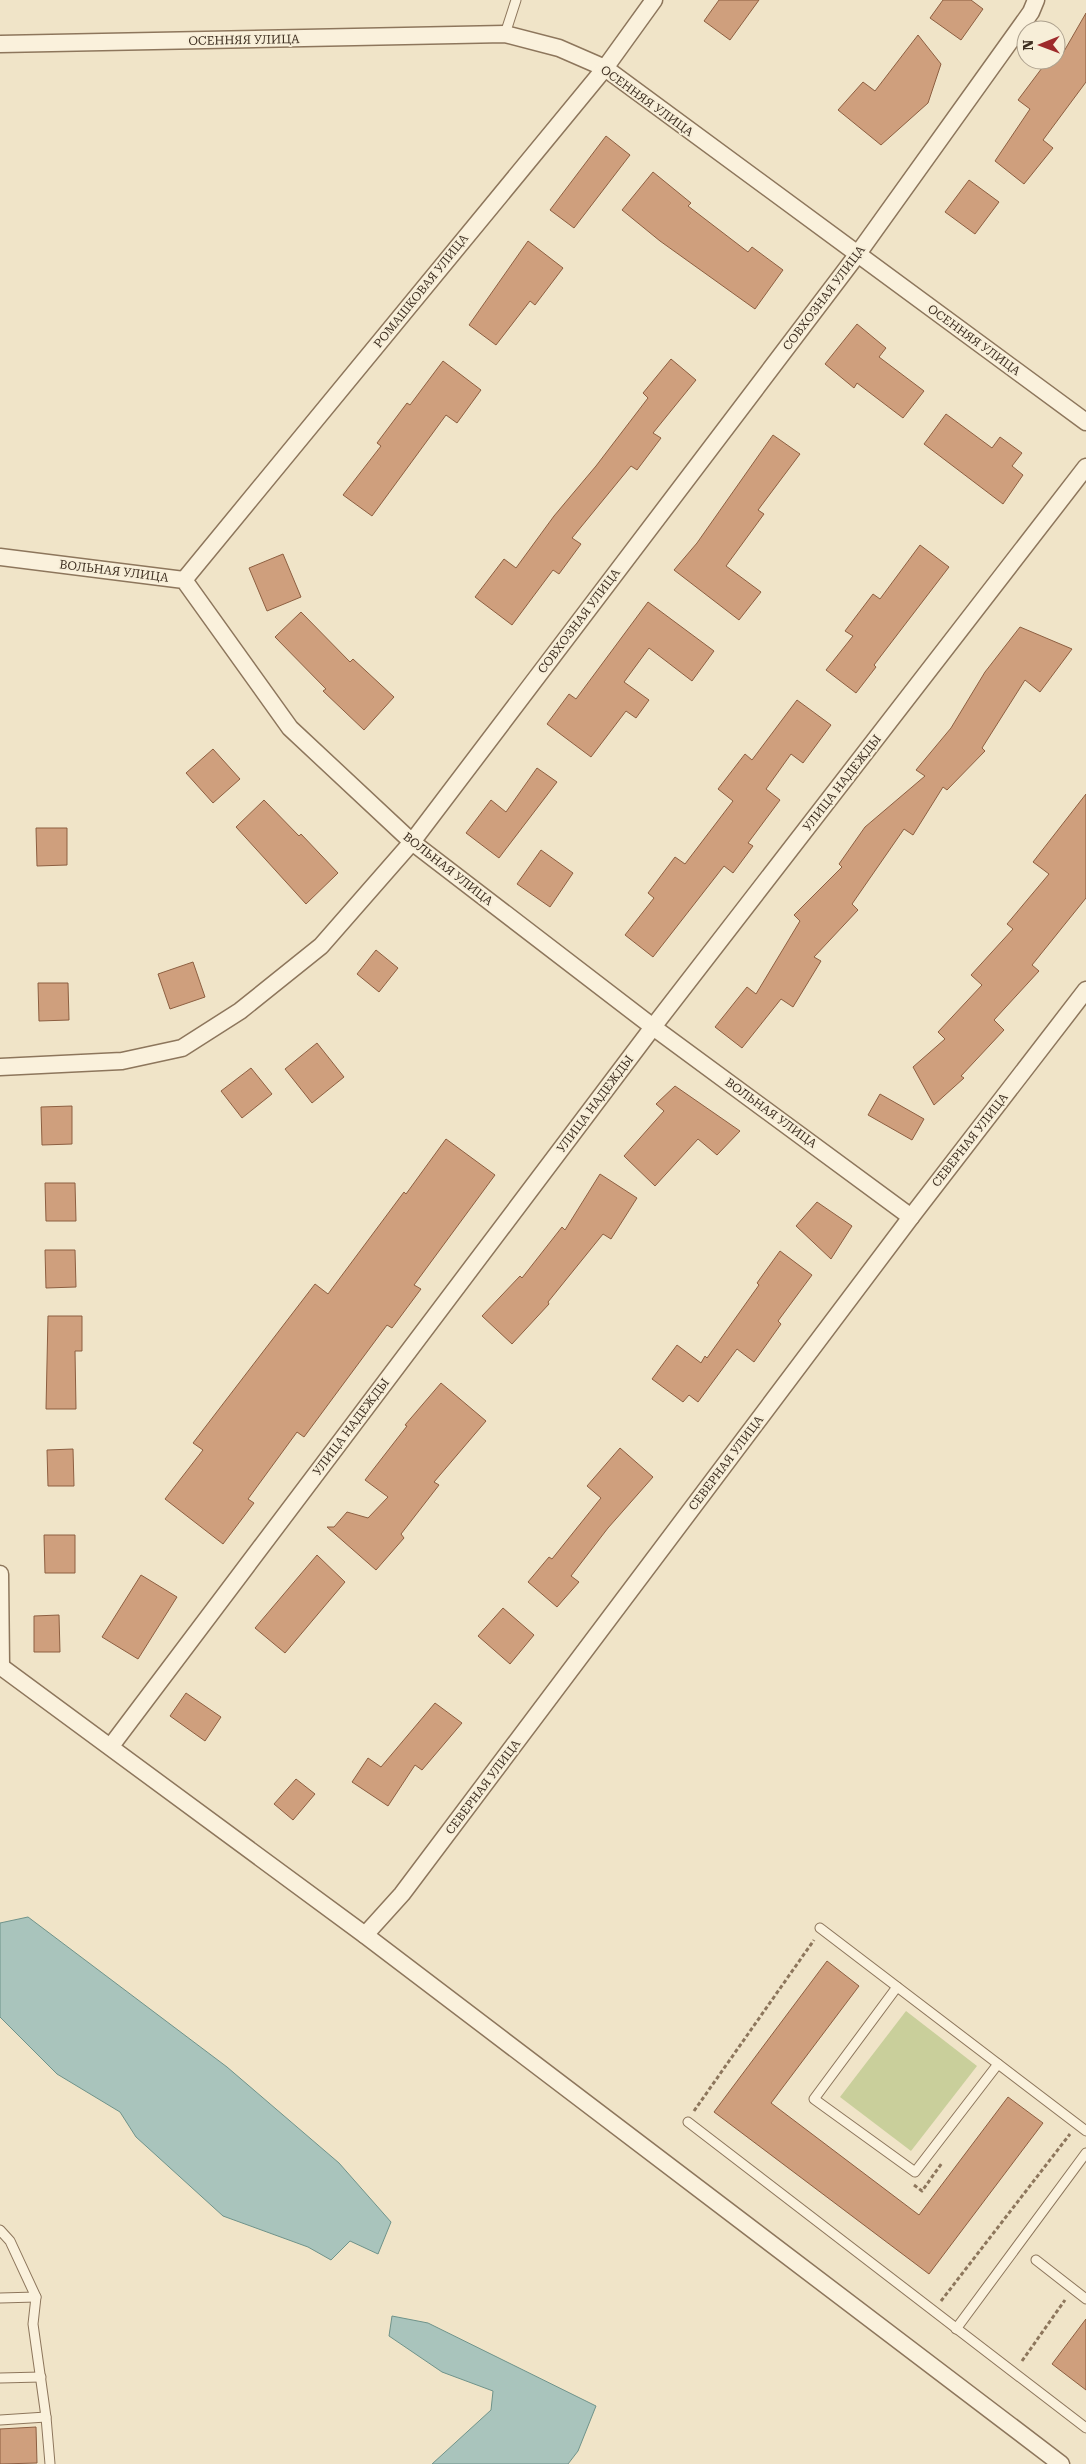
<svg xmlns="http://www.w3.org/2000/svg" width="1086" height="2464" font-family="'Roboto Serif',serif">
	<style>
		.green { fill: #c9cf9b }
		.water { fill: #a9c4bc; stroke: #6f938a }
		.building { fill: #cf9f7d; stroke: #8d5f41 }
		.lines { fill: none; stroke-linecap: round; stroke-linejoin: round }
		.lane-casing { stroke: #8d765c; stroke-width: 11 }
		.street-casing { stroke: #8d765c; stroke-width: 19 }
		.path { stroke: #8d765c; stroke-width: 3; stroke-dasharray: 4 2.5; stroke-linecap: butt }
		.lane { stroke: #faf1dc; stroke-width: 9 }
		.street { stroke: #faf1dc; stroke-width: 16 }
		.labels { text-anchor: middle; stroke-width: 4; stroke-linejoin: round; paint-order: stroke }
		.street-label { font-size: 12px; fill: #3d2e20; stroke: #f7eed8 }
	</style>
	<rect width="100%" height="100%" fill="#f0e4c8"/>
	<path class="green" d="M906,2011L977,2066L911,2151L840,2097Z"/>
	<g class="water">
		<path d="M28,1917L227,2067L339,2163L391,2222L378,2254L350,2241L331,2260L308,2247L223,2216L136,2137L120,2112L57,2074L0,2017V1923Z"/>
		<path d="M392,2316L428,2323L596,2406L578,2451L568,2464H432L491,2410L493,2391L442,2372L389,2336Z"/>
	</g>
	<g class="building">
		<path d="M719,0H759L730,40L704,21Z"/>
		<path d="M943,0H971L983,9L961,40L930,18Z"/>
		<path d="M1086,13V82L1043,140L1053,148L1024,184L995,161L1030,109L1018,100L1048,60H1059Z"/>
		<path d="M918,35L941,64L928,103L881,145L838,110L863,82L875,91Z"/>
		<path d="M606,136L630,155L574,228L550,210Z"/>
		<path d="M653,172L691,203L688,206L748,252L752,247L783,270L755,309L660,241L622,210Z"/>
		<path d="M969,180L999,202L975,234L945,212Z"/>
		<path d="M528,241L563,268L535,305L530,301L496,345L469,325Z"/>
		<path d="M857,324L886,348L879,357L924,391L903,418L857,383L854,388L825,364Z"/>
		<path d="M671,359L696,380L653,433L661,438L637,470L631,466L572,538L581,544L559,574L553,570L512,625L475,597L504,559L516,568L554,516L596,466L648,398L643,393Z"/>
		<path d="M443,361L481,390L457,423L446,415L372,516L343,495L381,446L377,443L407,403L410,405Z"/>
		<path d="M946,414L992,448L1000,437L1022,453L1012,466L1023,475L1003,504L924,444Z"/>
		<path d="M773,435L800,454L758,510L764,514L726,566L761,592L739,620L674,570L697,543Z"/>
		<path d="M920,545L949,567L874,665L876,667L856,693L826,670L853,636L845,631L873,594L880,599Z"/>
		<path d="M283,554L301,597L267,611L249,568Z"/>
		<path d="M648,602L714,651L692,681L649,648L624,682L649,700L636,718L626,711L591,757L547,724L569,694L576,699Z"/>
		<path d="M301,612L350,662L353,659L394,697L364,730L323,691L326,689L275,637Z"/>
		<path d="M1020,627L1072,649L1040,692L1025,680L982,748L985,751L947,790L943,787L913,835L904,829L852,904L858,910L814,957L821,961L793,1007L781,999L742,1048L715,1027L747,987L756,994L800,921L794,915L842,867L839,864L865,827L925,776L916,770L951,728L985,672Z"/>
		<path d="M797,700L831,725L803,763L791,754L766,789L780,800L748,843L753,846L733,873L724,866L653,957L625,935L654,898L648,893L675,857L685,864L733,801L718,789L745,754L752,760Z"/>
		<path d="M213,749L240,779L213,803L186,773Z"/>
		<path d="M537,768L557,782L499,858L466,833L491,800L506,812Z"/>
		<path d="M1086,794V898L1032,965L1039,971L994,1020L1004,1030L961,1076L964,1078L934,1105L913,1067L945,1039L938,1032L982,985L971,975L1013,929L1007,924L1049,874L1033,862Z"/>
		<path d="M264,800L299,836L301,834L338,873L306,904L236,827Z"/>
		<path d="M36,828H67V865L37,866Z"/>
		<path d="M541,850L573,873L550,907L517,884Z"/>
		<path d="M376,950L398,968L379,992L357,974Z"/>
		<path d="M193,962L205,997L170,1009L158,974Z"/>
		<path d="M38,983H68L69,1020L39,1021Z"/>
		<path d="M317,1043L344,1077L312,1103L285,1069Z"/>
		<path d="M251,1068L272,1094L242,1118L221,1091Z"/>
		<path d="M675,1086L740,1131L717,1155L698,1139L655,1186L624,1156L664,1111L656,1104Z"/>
		<path d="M880,1094L924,1119L912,1140L868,1115Z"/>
		<path d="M72,1106V1144L42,1145L41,1107Z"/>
		<path d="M446,1139L495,1175L414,1285L421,1289L392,1328L387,1325L304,1437L297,1432L248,1499L254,1503L223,1544L165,1499L203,1450L193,1443L315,1284L328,1294L404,1192L406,1194Z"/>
		<path d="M600,1174L637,1198L611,1239L603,1234L548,1302L549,1304L512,1344L482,1316L520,1276L522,1278L562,1227L565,1230Z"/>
		<path d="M45,1183H75L76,1221H46Z"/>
		<path d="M817,1202L852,1226L831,1259L796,1226Z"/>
		<path d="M45,1250H75L76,1287L46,1288Z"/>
		<path d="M780,1251L812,1275L778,1321L781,1324L754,1362L737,1349L698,1402L689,1395L683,1402L652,1379L677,1345L701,1363L705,1356L707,1358L759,1285L757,1283Z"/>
		<path d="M48,1316H82V1351H75L76,1409H46Z"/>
		<path d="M441,1383L486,1421L434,1482L439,1485L401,1534L404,1538L376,1570L327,1527H334L347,1512L368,1518L388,1497L365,1480L407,1426L405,1425Z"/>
		<path d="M620,1448L653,1477L608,1528L571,1576L579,1582L557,1607L528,1582L549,1557L552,1559L601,1498L587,1486Z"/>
		<path d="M73,1449L74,1486H48L47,1450Z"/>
		<path d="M44,1535H75V1573H45Z"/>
		<path d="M317,1555L345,1582L285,1653L255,1628Z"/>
		<path d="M141,1575L177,1597L138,1659L102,1637Z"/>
		<path d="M503,1608L534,1635L510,1664L478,1636Z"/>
		<path d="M59,1615L60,1652H34V1616Z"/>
		<path d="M186,1693L221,1717L205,1741L170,1716Z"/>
		<path d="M435,1703L462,1723L422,1770L415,1765L388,1806L352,1782L368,1758L381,1767Z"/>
		<path d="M296,1779L315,1794L293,1820L274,1804Z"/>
		<path d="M827,1961L859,1986L771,2103L919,2215L1008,2097L1043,2123L929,2274L714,2112Z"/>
		<path d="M1086,2319V2390L1052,2364Z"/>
		<path d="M36,2427L37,2463L0,2464V2429Z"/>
	</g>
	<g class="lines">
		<g class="lane-casing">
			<g id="lane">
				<path d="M505,34L516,0"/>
				<path d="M820,1928L1086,2131"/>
				<path d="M897,1987L814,2099L915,2172L998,2064"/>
				<path d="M688,2122L1086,2428"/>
				<path d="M0,2230L10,2241L36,2297L33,2324L46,2417L50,2464"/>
				<path d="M1036,2260L1086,2299"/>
				<path d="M0,2298L36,2297"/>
				<path d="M956,2329L1086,2153"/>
				<path d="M0,2378L41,2377"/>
				<path d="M0,2420L46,2417"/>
			</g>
		</g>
		<g class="street-casing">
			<g id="street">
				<path d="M0,44L505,34L559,48L605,68L1086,422"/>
				<path d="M0,557L184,580L290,728L412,842L653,1027L911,1217"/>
				<path d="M184,580L605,68L654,0"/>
				<path d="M0,1067L122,1061L182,1048L240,1011L321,946L412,842L857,255L1031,12L1036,0"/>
				<path d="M0,1574L1,1666"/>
				<path d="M0,1666L365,1935L1061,2464"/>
				<path d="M111,1746L653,1027L1086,467"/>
				<path d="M365,1935L402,1894L911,1217L1086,990"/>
			</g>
		</g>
		<g class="path">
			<path d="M694,2111L814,1940"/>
			<path d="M914,2185L922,2191L942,2163"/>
			<path d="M941,2301L1070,2134"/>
			<path d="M1022,2361L1065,2300"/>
		</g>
		<use href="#lane" class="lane"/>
		<use href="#street" class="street"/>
	</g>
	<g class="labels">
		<g class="street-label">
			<text transform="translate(244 40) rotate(-1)" y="4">ОСЕННЯЯ УЛИЦА</text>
			<text transform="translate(647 101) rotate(36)" y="4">ОСЕННЯЯ УЛИЦА</text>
			<text transform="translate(421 291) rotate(-51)" y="4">РОМАШКОВАЯ УЛИЦА</text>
			<text transform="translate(824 298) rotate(-53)" y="4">СОВХОЗНАЯ УЛИЦА</text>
			<text transform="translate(974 340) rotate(36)" y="4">ОСЕННЯЯ УЛИЦА</text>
			<text transform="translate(114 571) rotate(7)" y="4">ВОЛЬНАЯ УЛИЦА</text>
			<text transform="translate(579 621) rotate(-53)" y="4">СОВХОЗНАЯ УЛИЦА</text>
			<text transform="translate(842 783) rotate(-52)" y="4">УЛИЦА НАДЕЖДЫ</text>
			<text transform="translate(448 869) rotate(38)" y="4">ВОЛЬНАЯ УЛИЦА</text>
			<text transform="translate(595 1104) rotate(-53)" y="4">УЛИЦА НАДЕЖДЫ</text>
			<text transform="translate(771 1113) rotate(36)" y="4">ВОЛЬНАЯ УЛИЦА</text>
			<text transform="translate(970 1140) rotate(-52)" y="4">СЕВЕРНАЯ УЛИЦА</text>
			<text transform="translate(351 1427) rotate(-53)" y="4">УЛИЦА НАДЕЖДЫ</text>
			<text transform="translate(726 1463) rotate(-53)" y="4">СЕВЕРНАЯ УЛИЦА</text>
			<text transform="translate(483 1787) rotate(-53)" y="4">СЕВЕРНАЯ УЛИЦА</text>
		</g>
	</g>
	<g transform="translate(1041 45) rotate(269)"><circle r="24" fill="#f7eed8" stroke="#ada18e"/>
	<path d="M0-4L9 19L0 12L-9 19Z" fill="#9e2a2b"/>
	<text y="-8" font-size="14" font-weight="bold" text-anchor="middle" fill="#3d2e20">N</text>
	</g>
</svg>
